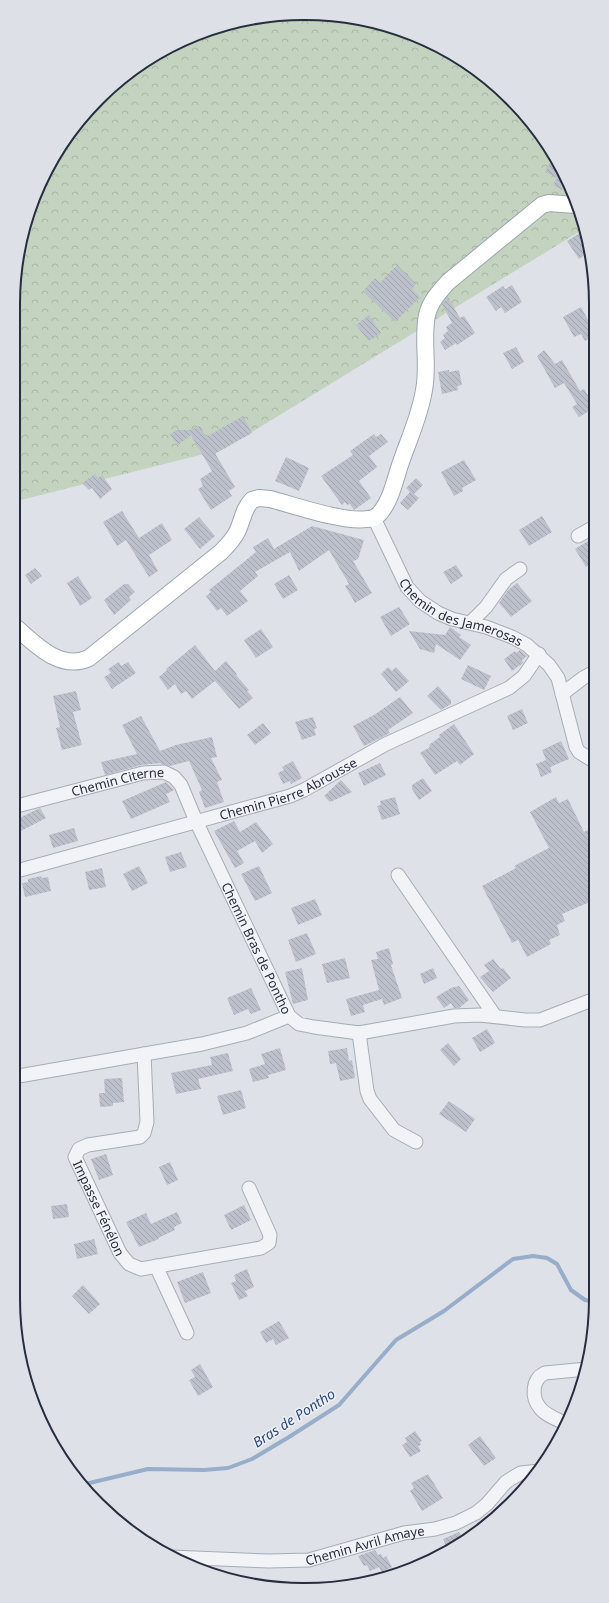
<svg xmlns="http://www.w3.org/2000/svg" width="609" height="1603" font-family="'Noto Sans',sans-serif">
	<style>
		.forest { fill: url(#forest-crowns) }
		.lines { fill: none; stroke-linecap: round; stroke-linejoin: round }
		.stream { stroke: #97adca; stroke-width: 4 }
		.building { fill: url(#building-back-hatch) }
		.minor-casing { stroke: #a7acb6; stroke-width: 15 }
		.major-casing { stroke: #9da5b4; stroke-width: 18 }
		.minor { stroke: #f1f3f6; stroke-width: 13 }
		.major { stroke: #fff; stroke-width: 16 }
		.labels { text-anchor: middle; stroke-width: 3; stroke-linejoin: round; paint-order: stroke }
		.street-label { font-size: 13px; fill: #272e40; stroke: #edf1f6 }
		.water-label { font-size: 14px; font-style: italic; fill: #2f4b75; stroke: #edf1f6 }
		.rim { fill: none; stroke: #272e40; stroke-width: 2 }
	</style>
	<defs>
		<pattern id="forest-crowns" width="20" height="18" patternUnits="userSpaceOnUse"><rect width="20" height="18" fill="#c3d3bf"/><path d="M2 6a3 3 0 1 1 6 0M12 15a3 3 0 1 1 6 0" fill="none" stroke="#a8b5a5"/></pattern>
		<pattern id="building-back-hatch" width="6" height="6" patternUnits="userSpaceOnUse"><rect width="6" height="6" fill="#bbc0cb"/><path d="M-1 5l2 2M0 0l6 6M5-1l2 2" fill="none" stroke="#a1a5af"/></pattern>
	</defs>
	<rect width="100%" height="100%" fill="#dee2e8"/>
	<path class="forest" d="M324,14L380,23L466,62L524,112L566,176L582,230L224,449L13,502V305L23,229L43,175L73,127L112,85L159,52L211,28L267,15Z"/>
	<g class="lines">
		<path class="stream" d="M81,1485L148,1469L204,1470L228,1468L252,1459L289,1437L339,1405L396,1340L444,1311L513,1259L533,1256L547,1258L557,1264L571,1290L585,1300L596,1302"/>
	</g>
	<g class="building">
		<path d="M553,157L566,176L569,185L566,183L562,190L553,185L557,178L545,172Z"/>
		<path d="M583,231L589,252L579,259L567,241Z"/>
		<path d="M397,265L416,284L412,289L420,297L395,322L363,291L375,278L380,283Z"/>
		<path d="M512,285L522,302L505,313L501,307L496,311L486,297L503,286L505,289Z"/>
		<path d="M448,297L460,318L464,316L475,333L457,345L456,343L445,350L440,342L445,338L443,335L448,331L446,327L452,323L442,304Z"/>
		<path d="M581,307L594,331V336L585,341L581,334L574,337L563,317Z"/>
		<path d="M369,315L381,333L369,341L356,325Z"/>
		<path d="M516,347L524,362L512,369L503,353Z"/>
		<path d="M544,350L555,364L562,360L580,391L584,389L594,405V408L579,417L572,407L577,404L564,383L555,388L537,356Z"/>
		<path d="M449,370V372L459,370L462,385L457,386L458,390L442,394L438,372Z"/>
		<path d="M243,416L252,433L216,453V455L235,487L229,491L232,496L211,510L198,489L203,486L200,479L212,471L191,435L178,445L170,435L176,430H190L200,426L206,437Z"/>
		<path d="M374,434L376,437L381,434L388,442L369,456L377,467L359,481L371,498L354,510L350,504L347,505L345,502L342,505L321,476L353,455L350,451Z"/>
		<path d="M286,457L309,468L299,491L275,481Z"/>
		<path d="M464,460L476,480L462,488L463,491L454,496L441,472Z"/>
		<path d="M95,474L98,478L102,475L112,489L100,499L92,488L89,490L82,483Z"/>
		<path d="M416,478L423,485L414,494L419,498L408,510L400,503L410,492L406,488Z"/>
		<path d="M122,511L139,538L162,523L172,540L149,555L158,571L149,577L126,540L117,546L103,522Z"/>
		<path d="M542,516L552,532L529,546L519,530Z"/>
		<path d="M199,517L215,536L200,549L184,529Z"/>
		<path d="M312,526L364,540L358,559L353,561L372,593L355,603L345,586L349,584L329,550L299,571L290,552L255,572L258,576L240,591L248,601L227,616L221,608L217,611L206,596L211,592L209,590L256,552L253,547L268,538L274,549Z"/>
		<path d="M588,541L594,552V562L586,567L575,549Z"/>
		<path d="M456,565L463,576L451,584L443,572Z"/>
		<path d="M35,568L42,576L31,584L25,575Z"/>
		<path d="M289,575L298,590L283,599L274,584Z"/>
		<path d="M78,576L92,598L80,606L67,583Z"/>
		<path d="M517,583L532,601L511,617L499,603L508,590Z"/>
		<path d="M124,584H128L135,592L129,597L131,600L114,615L104,600Z"/>
		<path d="M399,607L410,624L391,636L380,617Z"/>
		<path d="M450,627L461,635L459,637L471,645L460,660L436,644L434,653L420,649L409,631L445,635Z"/>
		<path d="M261,629L273,647L256,658L244,640Z"/>
		<path d="M195,645L215,671L226,661L237,674L236,675L249,690L247,691L253,698L239,709L215,681L192,699L186,691L181,694L175,684L168,690L159,677L167,670L166,669Z"/>
		<path d="M520,650L527,656L522,660L523,663L512,671L504,659L515,651L516,653Z"/>
		<path d="M119,662L121,666L128,662L136,673L112,689L104,677L111,673L108,669Z"/>
		<path d="M468,665L491,676L484,690L461,679Z"/>
		<path d="M388,667L392,671L396,667L409,681L396,692L381,674Z"/>
		<path d="M438,686L451,700V704L441,710L427,696Z"/>
		<path d="M76,691L81,710L73,712L82,745L62,750L56,728L60,727L53,696Z"/>
		<path d="M400,697L413,713L388,730L390,733L364,746L353,726L374,715Z"/>
		<path d="M522,709L528,723L513,730L507,716Z"/>
		<path d="M141,716L160,751L176,745L212,737L217,757L211,758L222,780L217,782L224,802L205,808L199,792L202,790L189,761L170,766L161,764V763L141,765L105,775L101,762L137,754L122,725Z"/>
		<path d="M313,717L317,728L314,729L316,735L302,740L295,722Z"/>
		<path d="M263,723L271,733L255,745L247,735Z"/>
		<path d="M454,724L474,754L460,765L457,761L435,775L420,753L430,747L429,745L440,737L439,735Z"/>
		<path d="M561,741L569,759L550,767L552,772L541,777L536,764L546,760L542,750Z"/>
		<path d="M293,761L302,778L291,784L290,781L283,784L278,773L284,770L282,767Z"/>
		<path d="M380,763L386,775L364,786L358,773Z"/>
		<path d="M423,778L432,791L419,800L412,789V785Z"/>
		<path d="M341,780L352,792L330,802L324,796Z"/>
		<path d="M166,782L174,790L166,794L170,802L131,819L122,801Z"/>
		<path d="M395,797L400,814L382,820L377,806L381,805L380,801Z"/>
		<path d="M556,797L559,803L568,799L584,832L595,826V891L589,894L592,901L562,914L565,921L557,925L560,935L549,940L551,944L527,957L518,940L512,943L482,886L516,868L514,866L549,848L530,812Z"/>
		<path d="M40,808L46,818L13,835V821Z"/>
		<path d="M234,821L240,832L256,822L273,844L262,853L255,841L237,851L244,863L235,868L214,831Z"/>
		<path d="M74,828L78,841L53,848L49,835Z"/>
		<path d="M181,852L187,867L170,872L165,857Z"/>
		<path d="M139,866L148,883L132,891L123,874Z"/>
		<path d="M259,866L272,893L255,901L241,874Z"/>
		<path d="M102,868L106,887L89,890L85,872Z"/>
		<path d="M41,876L42,878L48,877L51,891L25,897L22,883L28,882V879Z"/>
		<path d="M315,899L322,915L298,925L291,908Z"/>
		<path d="M307,933L316,954L296,962L288,940Z"/>
		<path d="M389,948L393,964L391,965L402,998L384,1005L382,999L363,1005L365,1012L351,1016L346,999L379,990L371,960L378,959L376,952Z"/>
		<path d="M345,958L350,978L327,983L322,964Z"/>
		<path d="M493,959L501,969L503,968L511,978L493,992L480,977L489,971L484,965Z"/>
		<path d="M302,968L308,1000L293,1004L285,972Z"/>
		<path d="M433,968L437,978L424,984L420,974Z"/>
		<path d="M459,986L469,1000L459,1008H454L451,1003L444,1008L436,997L451,988Z"/>
		<path d="M251,988L261,1010L251,1014L248,1009L234,1015L227,998Z"/>
		<path d="M487,1029L495,1043L480,1052L472,1038Z"/>
		<path d="M448,1043L461,1059L454,1066L440,1050Z"/>
		<path d="M280,1048L286,1070L268,1075L269,1078L253,1082L249,1069L265,1064L261,1054Z"/>
		<path d="M347,1048L349,1061L352,1060L355,1078L340,1081L336,1063L330,1064L328,1051Z"/>
		<path d="M228,1053L233,1071L198,1079L201,1089L176,1094L171,1073L212,1065L210,1057Z"/>
		<path d="M122,1078L124,1102L113,1103V1106L100,1107L99,1093H105L104,1079Z"/>
		<path d="M241,1090L246,1108L223,1115L217,1096Z"/>
		<path d="M449,1101L475,1119L466,1132L439,1114Z"/>
		<path d="M106,1154L113,1175L99,1180L91,1159Z"/>
		<path d="M170,1162L178,1180L167,1185L159,1167Z"/>
		<path d="M67,1204L69,1217L53,1219L51,1206Z"/>
		<path d="M244,1205L251,1220L231,1230L224,1215Z"/>
		<path d="M177,1212L182,1223L174,1227L175,1230L158,1238L159,1239L139,1247L126,1222L146,1213L151,1224Z"/>
		<path d="M94,1239L98,1254L77,1259L74,1244Z"/>
		<path d="M247,1269L254,1287L245,1291L248,1296L239,1300L231,1283L236,1281L234,1275Z"/>
		<path d="M203,1272L211,1293L185,1303L177,1282Z"/>
		<path d="M83,1285L100,1304L89,1314L72,1296Z"/>
		<path d="M279,1321L289,1338L276,1345L273,1339L266,1343L260,1332Z"/>
		<path d="M200,1364L213,1387L198,1396L189,1380L195,1377L191,1370Z"/>
		<path d="M415,1431L422,1441L420,1442L421,1445L418,1446L421,1451L410,1457L402,1445L407,1442L405,1438Z"/>
		<path d="M480,1436L496,1458L484,1466L468,1445Z"/>
		<path d="M428,1474L443,1498L422,1511L410,1491L414,1488L411,1483Z"/>
		<path d="M459,1532L464,1542L448,1550L443,1539Z"/>
		<path d="M375,1550L378,1555L381,1554L383,1558L386,1556L392,1567L382,1572L379,1567L370,1571L367,1565L364,1566L358,1556Z"/>
	</g>
	<g class="lines">
		<g class="minor-casing">
			<g id="minor">
				<path id="s1" d="M374,518L407,587L420,601L438,613L452,619L486,627L512,637L527,645L549,665L558,678L576,747L579,752L595,762"/>
				<path d="M578,536L594,527"/>
				<path d="M470,623L486,607L506,579L520,569"/>
				<path d="M562,694L583,678L594,672"/>
				<path id="s2" d="M13,807L143,773L164,772L174,777L181,785L196,821L289,1016L299,1024L314,1027L359,1033L454,1016L480,1015L525,1020H540L592,1000L595,997"/>
				<path id="s3" d="M13,872L290,796L304,790L386,744L509,688L524,676L539,654"/>
				<path d="M398,875L495,1016"/>
				<path d="M359,1033L367,1091L370,1099L394,1130L416,1142"/>
				<path id="s4" d="M144,1054L147,1122L144,1133L140,1137L88,1145L79,1149L75,1157L120,1253L129,1264L141,1269L261,1248L269,1243L270,1235L249,1188"/>
				<path d="M13,1077L202,1044L247,1033L289,1016"/>
				<path d="M156,1266L187,1333"/>
				<path d="M567,1424C559,1420 546,1416 540,1408C531,1397 532,1379 545,1373L587,1369"/>
				<path id="s5" d="M171,1557L269,1561L309,1560L404,1533L435,1529L456,1523L476,1513L487,1504L506,1482L514,1477L521,1473L539,1471"/>
			</g>
		</g>
		<g class="major-casing">
			<path id="major" d="M13,625C34,642 59,672 89,658L221,552C227,546 233,540 237,532C243,520 243,509 252,500L259,498L270,499C293,505 345,523 367,519C372,519 377,517 380,513C391,500 395,480 400,465C408,441 420,416 424,390C429,365 422,340 427,315C430,302 439,292 448,282L542,205L549,203L575,205"/>
		</g>
		<use href="#minor" class="minor"/>
		<use href="#major" class="major"/>
	</g>
	<g class="labels">
		<g class="street-label">
			<text dy="5" stroke="none"><textPath href="#s1" startOffset="137">Chemin des Jamerosas</textPath></text>
			<text dy="5" stroke="none"><textPath href="#s2" startOffset="108">Chemin Citerne</textPath></text>
			<text dy="5" stroke="none"><textPath href="#s3" startOffset="288">Chemin Pierre Abrousse</textPath></text>
			<text dy="5" stroke="none"><textPath href="#s2" startOffset="357">Chemin Bras de Pontho</textPath></text>
			<text dy="5" stroke="none"><textPath href="#s4" startOffset="213">Impasse Fénélon</textPath></text>
			<text dy="5" stroke="none"><textPath href="#s5" startOffset="196">Chemin Avril Amaye</textPath></text>
		</g>
		<g class="water-label">
			<text transform="translate(294 1418) rotate(-33)" y="5">Bras de Pontho</text>
		</g>
	</g>
	<path d="M0 0H609V1603H0ZM304 20H305A284 284 0 0 1 589 304V1299A284 284 0 0 1 305 1583H304A284 284 0 0 1 20 1299V304A284 284 0 0 1 304 20Z" fill="#dde1e7" fill-rule="evenodd"/>
	<path class="rim" d="M304 20H305A284 284 0 0 1 589 304V1299A284 284 0 0 1 305 1583H304A284 284 0 0 1 20 1299V304A284 284 0 0 1 304 20Z"/>
</svg>
